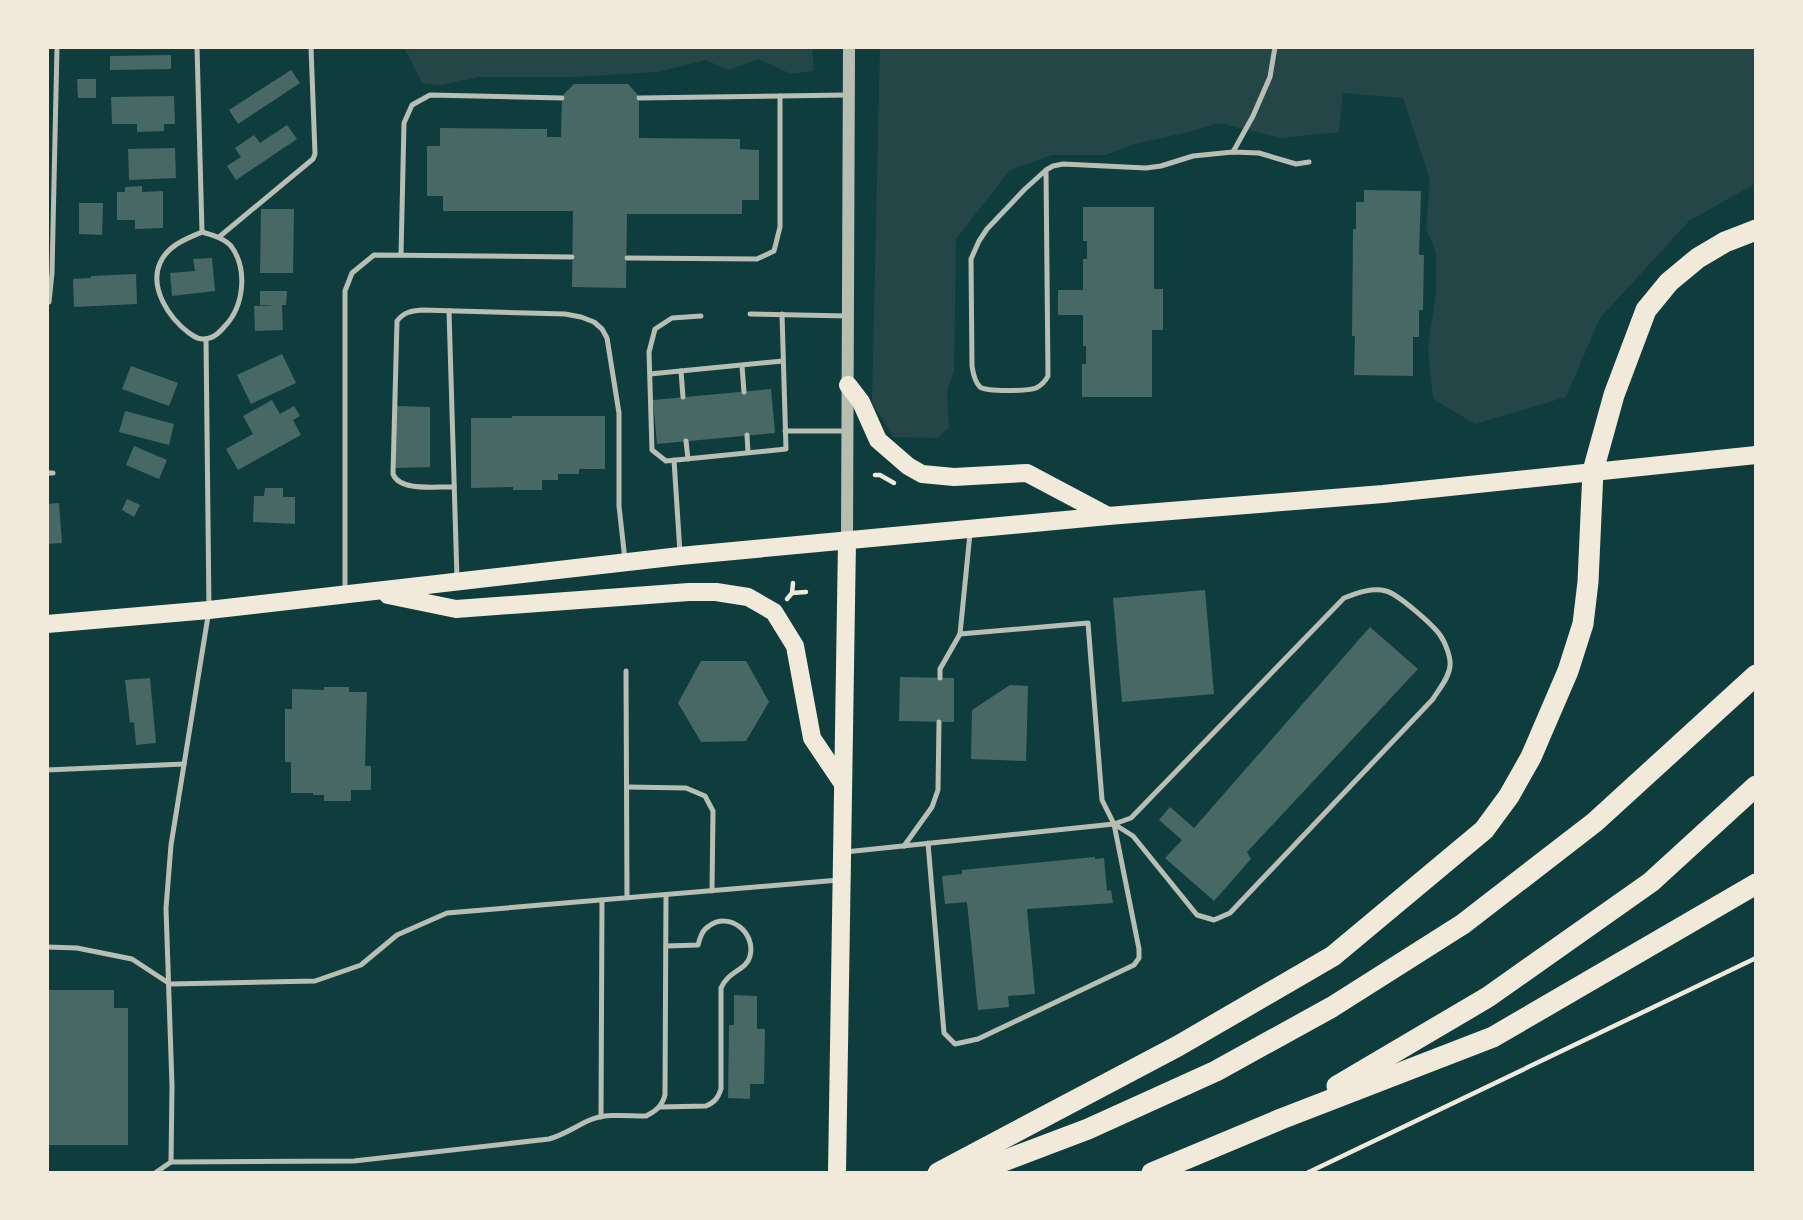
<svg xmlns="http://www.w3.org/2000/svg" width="1803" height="1220" font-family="'Source Sans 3',sans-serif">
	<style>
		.green { fill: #244646 }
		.building { fill: #486865 }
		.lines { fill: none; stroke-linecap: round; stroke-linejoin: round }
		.path { stroke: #f1e9da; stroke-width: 4.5 }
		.service { stroke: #b8beb3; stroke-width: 5 }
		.tertiary { stroke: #b8beb3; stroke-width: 12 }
		.primary { stroke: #f1e9da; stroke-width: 18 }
		.motorway { stroke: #f1e9da; stroke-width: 21 }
	</style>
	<rect width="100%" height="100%" fill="#0f3d3e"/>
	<g class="green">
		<path d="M404,47H812L814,71L791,74L758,59L728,70L706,60L657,72L571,77H479L442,85L422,83Z"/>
		<path d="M880,47H1756V183L1689,221L1600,318L1566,397L1475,424L1433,399L1428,349L1436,292V253L1426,228L1430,180L1403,98L1343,93L1339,132L1281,138L1219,123L1189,132L1134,144L1106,155H1052L1010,170L956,239L954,371L947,390L949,427L938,438L893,437L872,402Z"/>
	</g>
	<g class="building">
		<path d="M171,55V69L110,70V56Z"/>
		<path d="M291,70L300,83L238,124L229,110Z"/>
		<path d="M77,79H96V98H78Z"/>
		<path d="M574,84H628L639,96V138L740,139V149L759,150V200H742V214H627L626,288L572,287L573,211H443V196H427V146H440V128L547,129V137H561L562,96Z"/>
		<path d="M174,96L175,124H164V131L137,132V124H112L111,97Z"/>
		<path d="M287,125L297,139L236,180L227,166L241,157L235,148L254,135L260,143Z"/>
		<path d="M175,148L176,178L129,180L128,149Z"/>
		<path d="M142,186V192L163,191V228L135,229V220H117V192H125V187Z"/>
		<path d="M1364,190L1421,191L1419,255H1424L1423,310H1419V337H1413V376L1354,375L1355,336H1352L1353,229H1356V202H1364Z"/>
		<path d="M79,203H103L102,235L79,234Z"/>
		<path d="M1083,207H1154V289H1163V330H1152V397H1082V364H1086V346H1083V315H1058V290H1083V259H1087V241H1083Z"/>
		<path d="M261,209H294L293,273H260Z"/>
		<path d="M212,258L215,291L172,296L170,273L195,271L193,259Z"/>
		<path d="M136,274L137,304L74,307L73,279L91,278V276Z"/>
		<path d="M260,291H287L286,305H282L283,330L255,331L254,306H276L260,305Z"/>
		<path d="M282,354L296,383L251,404L237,375Z"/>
		<path d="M131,366L178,383L169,406L122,389Z"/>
		<path d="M771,389L775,433L657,444L653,400Z"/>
		<path d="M272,400L280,414L294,406L300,416L293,420L301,435L238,470L226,449L253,434L243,416Z"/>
		<path d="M396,406L430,407V467L396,468Z"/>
		<path d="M125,411L174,424L169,445L119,432Z"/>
		<path d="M512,416H605V469H579V474H558V480H542V490H513V487L471,488V418H512Z"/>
		<path d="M134,446L167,460L159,479L126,465Z"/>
		<path d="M265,488H283V497H295V524L253,522L254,496H264Z"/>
		<path d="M127,499L140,505L134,517L122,510Z"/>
		<path d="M59,503L62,543L47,544V504Z"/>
		<path d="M1205,590L1214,694L1122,702L1113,598Z"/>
		<path d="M1370,627L1418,669L1247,852L1251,859L1214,901L1165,858L1182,840L1159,820L1170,807L1194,828Z"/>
		<path d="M701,661H746L769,702L746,741L701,742L678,703Z"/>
		<path d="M900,677L954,678V722L899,721Z"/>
		<path d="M150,678L156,743L136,745L134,722L130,723L125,680Z"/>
		<path d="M1010,685L1028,686L1026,761L971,759L972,710Z"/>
		<path d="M324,687H349V692H367L365,766H371V790H351V801H324V795H313V793H291V762H285V709H292V689L324,690Z"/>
		<path d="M1095,857V859L1104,858L1107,891L1111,890L1113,903L1027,909L1035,994L1008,996L1009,1007L978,1010L967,902L945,904L942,876L962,874V870Z"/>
		<path d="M47,990H114V1008H128V1145H47Z"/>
		<path d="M734,995L757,996V1029H765L764,1084H750V1099L728,1098L729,1025H734Z"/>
	</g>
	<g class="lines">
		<g class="path">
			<path d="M875,475H880L894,483"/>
			<path d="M792,593L806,592"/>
			<path d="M787,599L792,593L793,583"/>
			<path d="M1307,1173L1756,958"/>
		</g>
		<g class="service">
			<path d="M197,47L202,232"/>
			<path d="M639,98L780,96"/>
			<path d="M1233,152L1253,116L1270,77L1275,47"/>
			<path d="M1046,170L1048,376C1045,382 1042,385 1036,388C1028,391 987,392 980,387C975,382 973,373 972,366L971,259L979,241L987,229L1025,189L1046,170L1053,166L1063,164L1146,168L1161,166L1193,156L1233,152L1259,153L1296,164L1309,162"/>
			<path d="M202,232C212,235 224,238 231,246C248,269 244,306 225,326C219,333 213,339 203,339C196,339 194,336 189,333C169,318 149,288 160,263C168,245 186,239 202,232Z"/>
			<path d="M219,237L313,159L315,154L311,47"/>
			<path d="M401,255L404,123L412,105L430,95L562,98"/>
			<path d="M627,258L757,259L774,251L780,227V96L847,95"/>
			<path d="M47,303L49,302L52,273L57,47"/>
			<path d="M449,311L457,579"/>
			<path d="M750,314L848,316"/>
			<path d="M701,316L672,318L655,329L649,352L652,450L666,461L786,449L782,314"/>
			<path d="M742,366L744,392"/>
			<path d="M681,371L683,397"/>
			<path d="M650,374L783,361"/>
			<path d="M785,431H845"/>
			<path d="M747,435L748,452"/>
			<path d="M686,441L688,459"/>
			<path d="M674,460L680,553"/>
			<path d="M47,473H53"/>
			<path d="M454,487C437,486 400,492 393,474L397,321C404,312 411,311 422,310L565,314L581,317L594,322L602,329L607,338L619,413V506L625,560"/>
			<path d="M345,591V291L352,273L374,255L572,257"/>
			<path d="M626,671L627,898"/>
			<path d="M940,678V669L960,634L970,533"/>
			<path d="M47,770L184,764"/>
			<path d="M627,787L686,788L705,796L713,811L712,891"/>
			<path d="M928,843L944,1033L955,1044L978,1039L1134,965L1139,958V949L1114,824L1102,800L1088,623L960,634"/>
			<path d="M904,846L932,807L938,790L939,722"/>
			<path d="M845,852L1114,824L1131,818L1344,598C1357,593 1373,587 1386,591C1398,594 1433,625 1440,635C1445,642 1451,657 1450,666C1449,678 1439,689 1433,699L1230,913L1214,920L1197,915L1133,836L1114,824"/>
			<path d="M47,947L77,948L132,959L170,984L315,981L361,965L397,935L447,913L839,880"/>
			<path d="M660,1107L706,1106C715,1102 718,1098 721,1089V988C728,971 747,970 750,956C756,933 730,911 709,926C702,930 700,938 698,945L666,946"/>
			<path d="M601,1117L602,900"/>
			<path d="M171,1162L354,1161L549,1139C564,1135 576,1126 590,1120C606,1113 628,1116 646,1116C656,1111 662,1106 665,1095L666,895"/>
			<path d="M155,1173L171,1162L172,1086L166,908L171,845L209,610L206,339"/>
		</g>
		<path class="tertiary" d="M847,541L849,47"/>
		<g class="primary">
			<path d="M848,385L861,402L878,440L908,466L922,474L954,477L1027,473L1108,516"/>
			<path d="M388,595L456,609L689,592H716L748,597L774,612L795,646L812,738L843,784"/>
			<path d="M47,624L209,610L680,556L1108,516L1383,494L1756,455"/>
			<path d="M837,1173L847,541"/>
		</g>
		<g class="motorway">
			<path d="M1337,1086L1488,997L1651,882L1756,786"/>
			<path d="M938,1173L1178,1046L1333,956L1484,830L1509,796L1531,757L1568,671L1583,624L1588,582L1593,471L1614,395L1646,310L1669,282L1698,258L1725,242L1756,230"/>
			<path d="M972,1173L1088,1129L1216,1071L1332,1007L1463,924L1595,822L1756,675"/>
			<path d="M1152,1173L1281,1119L1493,1037L1756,884"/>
		</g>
	</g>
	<rect width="1803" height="1220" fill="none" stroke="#f1e9da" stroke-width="98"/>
</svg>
